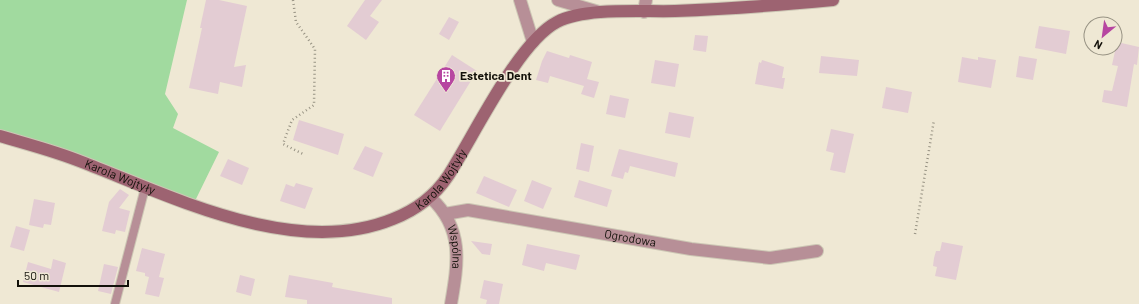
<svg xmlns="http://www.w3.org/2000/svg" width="1139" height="304" font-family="Barlow,sans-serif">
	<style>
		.green { fill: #a1da9f }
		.building { fill: #e3ccd3 }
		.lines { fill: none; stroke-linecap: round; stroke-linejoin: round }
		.lane-casing { stroke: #ccc6b4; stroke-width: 10 }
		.street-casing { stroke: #ccc6b4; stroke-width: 14 }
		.secondary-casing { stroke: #ccc6b4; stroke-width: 14 }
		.path { stroke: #979283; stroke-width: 2.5; stroke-dasharray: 1 3; stroke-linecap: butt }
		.lane { stroke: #b78f97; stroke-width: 8 }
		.street { stroke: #b78f97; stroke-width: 12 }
		.secondary { stroke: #9d6371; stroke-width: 12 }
		.labels { text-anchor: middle; stroke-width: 3.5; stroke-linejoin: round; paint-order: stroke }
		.poi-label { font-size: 12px; font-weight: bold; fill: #13110a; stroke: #efe8d4; text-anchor: start }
		.street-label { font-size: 12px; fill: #13110a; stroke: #efe8d4 }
	</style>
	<rect width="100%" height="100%" fill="#efe8d4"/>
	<path class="green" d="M0,0H187L165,94L178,114L173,128L219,152L195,201L0,131Z"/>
	<g class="building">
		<path d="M206,0H219L247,6L234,67L246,65L242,87L220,82L218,94L189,88L202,28H200Z"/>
		<path d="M365,0H382L370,16L379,22L366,40L347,26Z"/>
		<path d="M449,17L459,22L449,40L439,34Z"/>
		<path d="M1039,26L1070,31L1066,54L1035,48Z"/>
		<path d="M695,35L708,36L706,52L693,50Z"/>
		<path d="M1117,42L1139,47L1137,65L1134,64L1127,107L1102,102L1104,90L1112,91L1118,66L1112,65Z"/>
		<path d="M547,51L569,58L570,55L592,62L587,79L599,82L594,98L581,94L584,86L550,76L548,83L536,80L542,61Z"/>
		<path d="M452,55L477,71L440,131L414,115Z"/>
		<path d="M821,56L859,60L857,76L819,73Z"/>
		<path d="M1019,56L1037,59L1033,80L1016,77Z"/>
		<path d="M962,57L978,60V57L996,60L991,88L958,82Z"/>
		<path d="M655,60L679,64L675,87L651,83Z"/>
		<path d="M762,60L784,67L782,78H785L783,89L755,84L759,62L761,63Z"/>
		<path d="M886,87L912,92L908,113L882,108Z"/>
		<path d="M610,95L629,99L625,118L606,114Z"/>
		<path d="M669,112L694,117L690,138L665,133Z"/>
		<path d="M299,120L344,134L338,155L293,140Z"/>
		<path d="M831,129L854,134L845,173L830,170L834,153L826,151Z"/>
		<path d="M581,143L594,146L589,172L576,169Z"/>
		<path d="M365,146L383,153L373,177L353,169Z"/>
		<path d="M619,149L678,163L675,177L630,166L628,173L625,172L623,179L611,176Z"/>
		<path d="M228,159L249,168L242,185L220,176Z"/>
		<path d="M484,176L517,190L509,207L476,193Z"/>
		<path d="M532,180L552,188L543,209L524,201Z"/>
		<path d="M579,180L612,190L607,207L574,197Z"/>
		<path d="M296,183L313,188L305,209L280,201L286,184L294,187Z"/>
		<path d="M120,189L129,195L119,208L130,211L125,232L116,230L115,234L102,231L109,202Z"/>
		<path d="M34,199L55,203L51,225L44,224L43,228L29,225Z"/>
		<path d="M16,226L30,230L24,251L10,247Z"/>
		<path d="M471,241L492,244L490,255L482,254Z"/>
		<path d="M942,242L963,246L956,280L935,276L937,267L933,266L934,258L936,251H940Z"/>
		<path d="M527,244L580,255L576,270L546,263L544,271L522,265Z"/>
		<path d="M142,248L165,254L159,277L164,278L159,297L145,294L149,277L145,276V273L136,271Z"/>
		<path d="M53,259L66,263L59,292L23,282L28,262L51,269Z"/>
		<path d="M104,264L118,267L111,294L98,291Z"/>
		<path d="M240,275L255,279L251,296L236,292Z"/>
		<path d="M289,275L333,283L332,287L392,298V304H307V300L285,297Z"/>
		<path d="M484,280L503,284L499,304H486L487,300L480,298Z"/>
	</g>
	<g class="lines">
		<g class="lane-casing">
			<path id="lane" d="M115,304L145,188"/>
		</g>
		<g class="street-casing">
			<g id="street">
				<path d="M520,0L533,42"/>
				<path d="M558,0L599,12"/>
				<path d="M644,12L646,0"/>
				<path id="s1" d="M431,198C464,229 458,263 451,304"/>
				<path id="s2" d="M445,214L468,210L691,249L770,258L817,251"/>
			</g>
		</g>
		<g class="secondary-casing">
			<g id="secondary">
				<path id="s3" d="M0,136C27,144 55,151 82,162C173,197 295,259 393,219C416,210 434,197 448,176C474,136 518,42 557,22C586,7 643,12 675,11C728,9 780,5 833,0"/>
			</g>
		</g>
		<g class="path">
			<path d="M293,0L296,22L315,49L314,105L292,120L283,144L303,154"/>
			<path d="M915,234L934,120"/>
		</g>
		<use href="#lane" class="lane"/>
		<use href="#street" class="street"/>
		<use href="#secondary" class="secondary"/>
	</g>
	<defs>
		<g id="building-pin" transform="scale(1)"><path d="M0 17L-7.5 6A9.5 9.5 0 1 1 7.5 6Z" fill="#b746a1" stroke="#efe8d4"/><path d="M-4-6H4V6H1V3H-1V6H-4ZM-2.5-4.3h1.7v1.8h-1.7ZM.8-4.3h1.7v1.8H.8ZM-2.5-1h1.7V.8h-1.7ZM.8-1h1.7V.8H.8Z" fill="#fff"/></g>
	</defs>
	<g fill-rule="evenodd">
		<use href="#building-pin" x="446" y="76"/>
	</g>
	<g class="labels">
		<g class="poi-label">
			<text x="460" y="80">Estetica Dent</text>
		</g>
		<g class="street-label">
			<text dy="4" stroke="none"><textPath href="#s3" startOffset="127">Karola Wojtyły</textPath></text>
			<text dy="4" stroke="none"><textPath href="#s3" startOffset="474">Karola Wojtyły</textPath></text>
			<text dy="4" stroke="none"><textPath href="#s2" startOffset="188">Ogrodowa</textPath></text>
			<text dy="4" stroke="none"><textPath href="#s1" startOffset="56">Wspólna</textPath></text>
		</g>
	</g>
	<g transform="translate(1103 36) rotate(209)"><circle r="19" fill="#efe8d4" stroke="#979283"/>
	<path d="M0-3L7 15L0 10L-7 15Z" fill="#b746a1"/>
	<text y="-6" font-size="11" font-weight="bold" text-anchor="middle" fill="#13110a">N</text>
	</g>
	<path d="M18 280v6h110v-6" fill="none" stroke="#13110a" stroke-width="2"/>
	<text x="24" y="280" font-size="12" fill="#13110a" stroke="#efe8d4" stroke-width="3" paint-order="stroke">50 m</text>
</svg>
